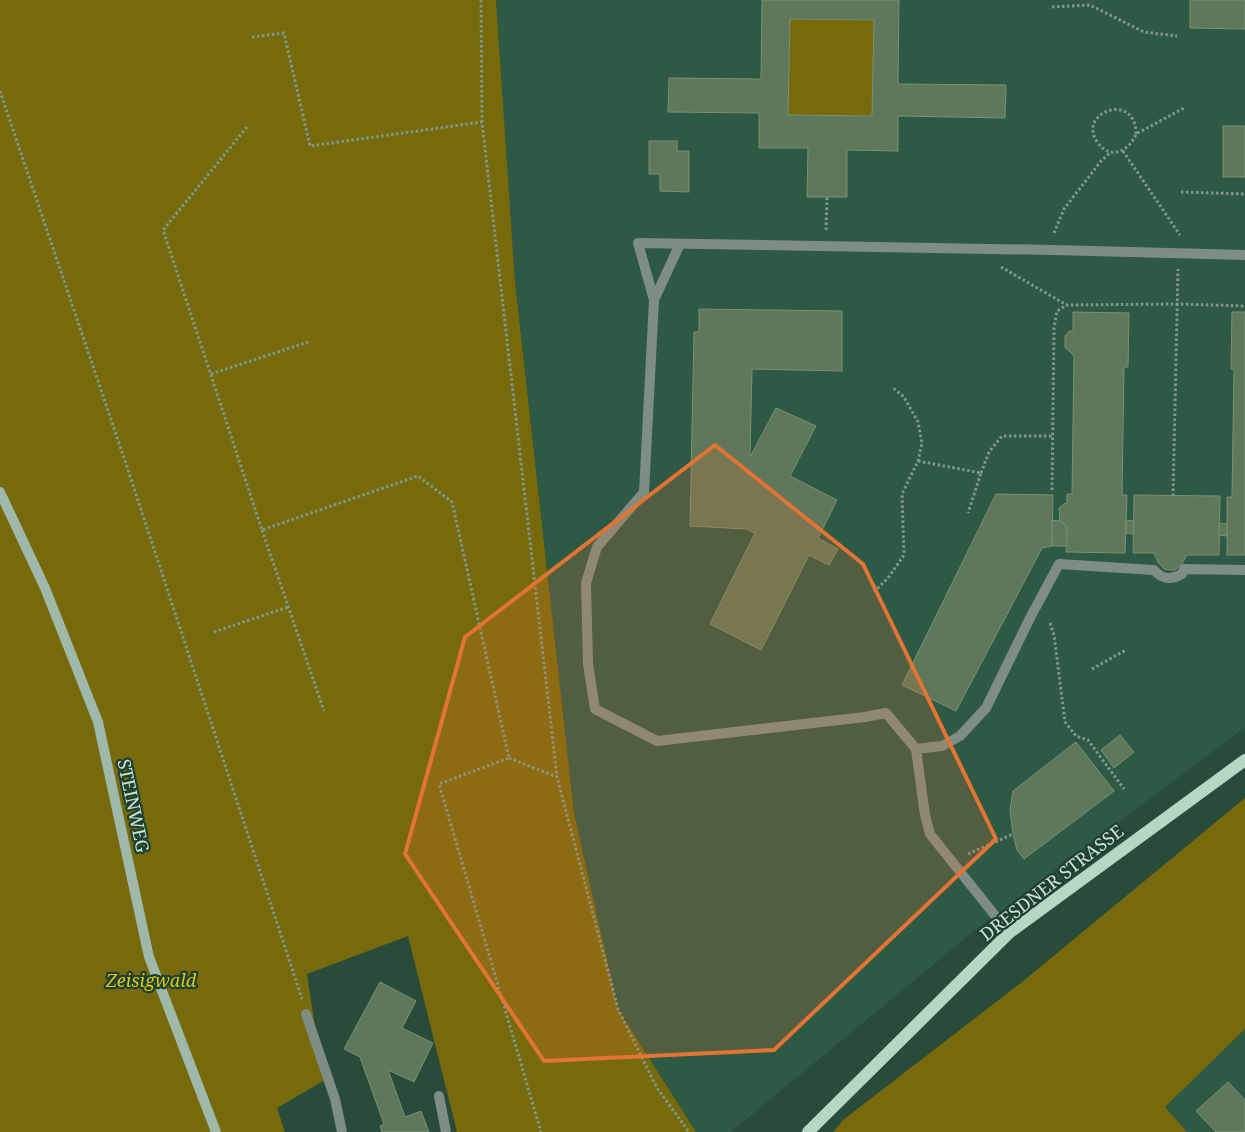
<svg xmlns="http://www.w3.org/2000/svg" width="1245" height="1132" font-family="'Noto Serif',serif">
	<style>
		.built { fill: #2e5944 }
		.green { fill: #776a0c }
		.building { fill: #5f775b; stroke: #7a9275; fill-rule: evenodd }
		.lines { fill: none; stroke-linecap: round; stroke-linejoin: round }
		.path { stroke: #7f9a8c; stroke-width: 3; stroke-dasharray: 2.5 2.5; stroke-linecap: butt }
		.lane { stroke: #7e8e85; stroke-width: 10 }
		.secondary { stroke: #9eb8a9; stroke-width: 10 }
		.primary { stroke: #b7d7c5; stroke-width: 12 }
		.marked { fill: #e37434; fill-opacity: 0.2; stroke: #e37434; stroke-width: 4; stroke-linejoin: round }
		.labels { text-anchor: middle; stroke-width: 4.5; stroke-linejoin: round; paint-order: stroke }
		.street-label { font-size: 18px; fill: #cee1d6; stroke: #1e412f }
		.park-label { font-size: 18px; font-style: italic; fill: #dec617; stroke: #1e412f }
	</style>
	<rect width="100%" height="100%" fill="#294c3a"/>
	<g class="built">
		<path d="M496,0H1245V727L974,931L731,1132H696L618,1009L574,813L515,282Z"/>
		<path d="M1245,1029V1132H1187L1165,1107Z"/>
	</g>
	<g class="green">
		<path d="M0,0H496L515,282L574,813L618,1009L696,1132H457L408,936L307,974L323,1081L277,1108L285,1132H0Z"/>
		<path d="M790,19L874,20L872,116L788,115Z"/>
		<path d="M1245,798V1029L1165,1107L1187,1132H833L843,1120L1022,982Z"/>
	</g>
	<g class="building">
		<path d="M762,0H899L898,84L1006,85L1005,118L898,116V151L847,150V197H807L808,148H759V113L668,112L669,78L761,79ZM790,19L874,20L872,116L788,115Z"/>
		<path d="M1190,0H1245V29L1190,28Z"/>
		<rect x="1223" y="126" width="22" height="51"/>
		<path d="M649,141H677V151H689V192L660,191V174H649Z"/>
		<path d="M699,309L842,311V371L752,369L750,457L776,408L816,426L790,476L837,500L818,538L838,549L829,565L809,555L761,650L710,624L755,533L746,529L690,526L694,332H699Z"/>
		<path d="M1073,312L1129,313L1128,367H1124L1122,495H1127L1125,553L1066,552L1067,527L1060,521L1059,508L1064,504L1067,503V494H1072L1074,356L1065,347V336L1069,331H1073Z"/>
		<path d="M1232,312H1245V555H1227V497H1232L1234,369H1231Z"/>
		<path d="M996,494L1053,495L1052,546L1042,548L956,711L902,685Z"/>
		<path d="M1134,495L1220,496L1219,555H1187L1182,564L1175,570H1170L1164,569L1158,562L1154,553H1133Z"/>
		<path d="M1052,520L1060,521L1067,527V546H1052Z"/>
		<path d="M1126,520L1134,521L1133,534L1126,533Z"/>
		<path d="M1219,523L1227,524V536L1219,535Z"/>
		<path d="M1120,735L1134,752L1114,768L1101,750Z"/>
		<path d="M1076,742L1114,791L1024,859L1017,850L1013,834L1010,810L1013,791Z"/>
		<path d="M380,982L416,1001L402,1028L433,1043L414,1082L388,1070L405,1117L421,1111L429,1132H382L380,1126L384,1124L360,1057L344,1049Z"/>
		<path d="M1228,1082L1245,1100V1132H1216L1196,1111Z"/>
	</g>
	<g class="lines">
		<g class="path">
			<path d="M481,0L482,122"/>
			<path d="M1052,7L1090,5L1144,32L1177,36"/>
			<path d="M252,37L284,33L310,146L482,122L557,777"/>
			<path d="M0,91L127,467L302,999"/>
			<path d="M247,127L163,230L262,530L418,476L452,502L509,758L439,784L541,1132"/>
			<path d="M1136,134C1136,90 1075,113 1098,143C1111,161 1130,150 1136,134L1184,108"/>
			<path d="M1123,151L1180,235"/>
			<path d="M1181,192L1245,194"/>
			<path d="M826,230L827,197"/>
			<path d="M1054,233L1064,209L1101,161L1111,152"/>
			<path d="M1001,267L1067,305L1177,304L1245,306"/>
			<path d="M211,374L308,342"/>
			<path d="M918,461L981,473L968,513"/>
			<path d="M981,473L989,452L1002,436H1052"/>
			<path d="M1052,490L1054,328L1057,311L1067,305"/>
			<path d="M1173,496L1178,269"/>
			<path d="M262,530L324,711"/>
			<path d="M874,592L888,578L904,555L902,494L918,461L922,443L918,422L904,397L892,387"/>
			<path d="M1050,623L1054,635L1065,722L1076,736L1088,740L1124,789"/>
			<path d="M214,632L288,607"/>
			<path d="M1092,669L1126,650"/>
			<path d="M509,758L557,777L618,1009L657,1088L689,1132"/>
			<path d="M968,854L1013,834"/>
		</g>
		<g class="lane">
			<path d="M654,300L680,244"/>
			<path d="M916,749L942,746L960,736L986,708L1030,618L1059,564L1154,570C1162,580 1171,580 1182,574L1184,569L1245,570"/>
			<path d="M1009,933L930,834L925,815L916,749L886,713L865,717L657,741L595,709L588,664L586,583L597,547L644,492L654,300L638,243L1054,250L1245,255"/>
			<path d="M306,1014L335,1099L342,1132"/>
			<path d="M439,1096L446,1132"/>
		</g>
		<path class="secondary" d="M0,492L45,588L98,722L149,957L216,1132"/>
		<path class="primary" d="M808,1132L1009,933L1245,760"/>
	</g>
	<path class="marked" d="M715,445L863,564L996,839L774,1050L544,1061L405,854L465,637Z"/>
	<g class="labels">
		<g class="street-label">
			<text transform="translate(133 806) rotate(78)" y="6">STEINWEG</text>
			<text transform="translate(1052 883) rotate(-38)" y="6">DRESDNER STRASSE</text>
		</g>
		<g class="park-label">
			<text x="151" y="987">Zeisigwald</text>
		</g>
	</g>
</svg>
